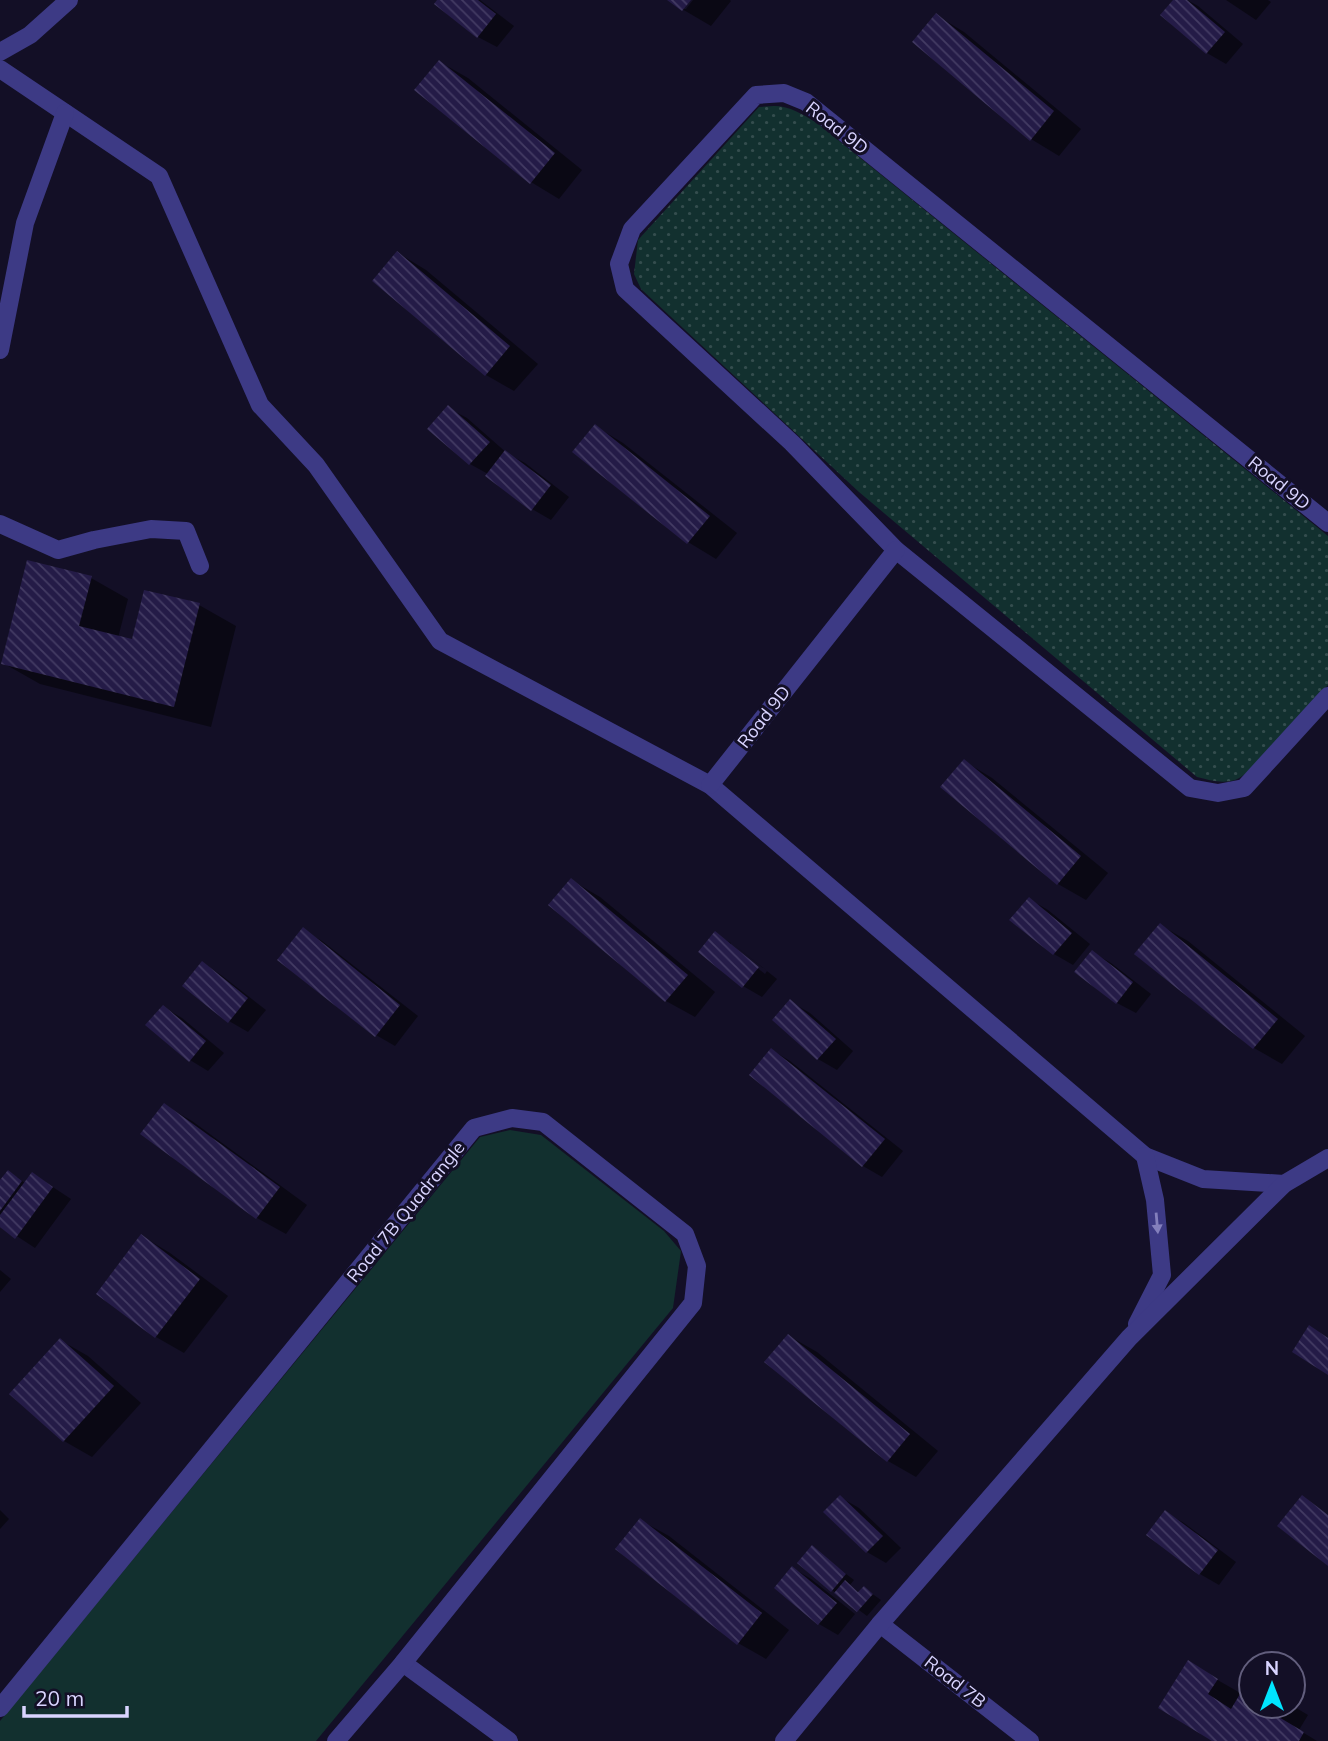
<svg xmlns="http://www.w3.org/2000/svg" width="1328" height="1741" font-family="Mulish,sans-serif">
	<style>
		.grass { fill: url(#grass-dots) }
		.pitch { fill: #12302f }
		.shadow { fill: #0007 }
		.building { fill: url(#building-back-hatch) }
		.lines { fill: none; stroke-linecap: round; stroke-linejoin: round }
		.minor { stroke: #3d3a85; stroke-width: 18 }
		.oneway { fill: #837fbc }
		.labels { text-anchor: middle; stroke-width: 6; stroke-linejoin: round; paint-order: stroke }
		.street-label { font-size: 18px; fill: #d9d4ff; stroke: #130f26 }
	</style>
	<defs>
		<pattern id="grass-dots" width="8" height="8" patternUnits="userSpaceOnUse" patternTransform="scale(1.75)"><rect width="8" height="8" fill="#12302f"/><path d="M2 2h.1M6 6h.1" fill="none" stroke="#344d4e" stroke-width="1.8" stroke-linecap="round"/></pattern>
		<pattern id="building-back-hatch" width="6" height="6" patternUnits="userSpaceOnUse" patternTransform="scale(1.75)"><rect width="6" height="6" fill="#241b47"/><path d="M-1 5l2 2M0 0l6 6M5-1l2 2" fill="none" stroke="#433b63"/></pattern>
	</defs>
	<rect width="100%" height="100%" fill="#130f26"/>
	<path class="grass" d="M774,106C790,106 802,114 817,123L1328,536V685C1311,703 1254,774 1235,780C1222,784 1209,780 1197,777L859,492L641,289L634,274L638,240L759,107Z"/>
	<path class="pitch" d="M510,1130L541,1135L664,1231L681,1251L673,1308L316,1741H0V1721L480,1137Z"/>
	<g class="shadow">
		<path d="M439,0H480L514,26L497,47L478,37Z"/>
		<path d="M693,0H730L731,1L711,26L682,9H686Z"/>
		<path d="M1175,0H1187L1198,6L1243,44L1226,64L1207,53Z"/>
		<path d="M1226,0H1268L1271,2L1256,20Z"/>
		<path d="M936,15L964,32L1081,129L1059,156L1031,139Z"/>
		<path d="M440,62L468,78L582,170L559,199L531,182Z"/>
		<path d="M398,253L426,270L538,364L514,391L486,375L374,280Z"/>
		<path d="M448,408L467,418L508,454L525,463L569,497L551,520L532,509L488,474L470,464L429,429Z"/>
		<path d="M595,426L623,443L737,533L716,559L688,542Z"/>
		<path d="M91,578L128,599L118,638L133,642L199,605L236,626L211,727L40,684L3,663Z"/>
		<path d="M964,761L992,778L1108,873L1086,900L1058,884Z"/>
		<path d="M571,880L600,897L715,992L695,1017L666,1001L551,905Z"/>
		<path d="M1029,899L1048,910L1090,944L1073,965L1054,954Z"/>
		<path d="M1160,925L1188,941L1305,1036L1282,1064L1254,1048Z"/>
		<path d="M303,930L322,941L418,1016L395,1046L376,1035Z"/>
		<path d="M715,934L731,943V947L765,974L767,971L733,944L777,979L762,997L743,986Z"/>
		<path d="M1092,952L1111,963L1151,994L1136,1013L1117,1003L1077,972Z"/>
		<path d="M203,964L221,975L266,1010L248,1032L229,1021Z"/>
		<path d="M791,1002L810,1013L853,1051L837,1070L818,1059Z"/>
		<path d="M163,1007L182,1018L224,1053L208,1071L190,1060Z"/>
		<path d="M772,1050L790,1061L903,1151L882,1177L863,1166L751,1075Z"/>
		<path d="M164,1105L192,1121L307,1205L286,1234L257,1218L142,1134Z"/>
		<path d="M33,1174L71,1199L35,1248L0,1225V1183L17,1177L26,1184Z"/>
		<path d="M142,1236L170,1253L228,1296L184,1353L156,1337Z"/>
		<path d="M0,1270L11,1279L0,1292Z"/>
		<path d="M789,1336L817,1352L938,1451L916,1477L888,1461Z"/>
		<path d="M60,1340L88,1356L141,1403L92,1457L64,1441Z"/>
		<path d="M840,1497L859,1508L901,1548L886,1563L867,1552L826,1512Z"/>
		<path d="M0,1510L9,1519L0,1529Z"/>
		<path d="M1165,1512L1184,1523L1236,1562L1219,1585L1200,1574L1148,1534Z"/>
		<path d="M640,1520L669,1536L789,1630L766,1659L738,1643Z"/>
		<path d="M812,1548L854,1580L850,1585L860,1593L864,1588L881,1600L867,1616L832,1590Z"/>
		<path d="M793,1568L811,1579L855,1614L838,1635L819,1624L776,1588Z"/>
		<path d="M1188,1663L1242,1694L1251,1682V1706H1293L1308,1715L1299,1730L1317,1741H1215Z"/>
	</g>
	<g class="building">
		<path d="M437,0H478L496,14L477,38L434,4Z"/>
		<path d="M667,0H691L682,11Z"/>
		<path d="M1173,0H1187L1225,32L1206,54L1160,15Z"/>
		<path d="M936,13L1054,111L1030,141L912,42Z"/>
		<path d="M439,60L555,153L530,184L414,90Z"/>
		<path d="M397,251L510,346L485,376L372,281Z"/>
		<path d="M448,405L490,442L469,465L427,429Z"/>
		<path d="M595,424L710,516L687,544L572,452Z"/>
		<path d="M505,450L551,485L531,511L485,476Z"/>
		<path d="M27,560L92,576L79,626L132,639L144,590L200,603L174,707L1,664Z"/>
		<path d="M964,759L1081,856L1057,885L940,787Z"/>
		<path d="M571,878L688,975L665,1002L548,905Z"/>
		<path d="M1029,897L1072,933L1053,955L1009,920Z"/>
		<path d="M1160,923L1278,1019L1253,1049L1134,954Z"/>
		<path d="M303,927L400,1005L375,1037L277,960Z"/>
		<path d="M715,931L759,967L742,988L698,952Z"/>
		<path d="M1092,950L1133,982L1116,1004L1074,972Z"/>
		<path d="M202,961L248,998L228,1023L182,986Z"/>
		<path d="M790,999L836,1039L817,1060L772,1020Z"/>
		<path d="M163,1005L206,1041L189,1062L145,1025Z"/>
		<path d="M771,1048L885,1139L862,1167L749,1075Z"/>
		<path d="M164,1103L280,1187L256,1219L140,1134Z"/>
		<path d="M8,1170L22,1181L0,1211V1180Z"/>
		<path d="M32,1172L53,1187L15,1239L0,1227V1215Z"/>
		<path d="M141,1234L200,1279L155,1338L96,1294Z"/>
		<path d="M1309,1325L1328,1338V1375L1292,1352Z"/>
		<path d="M788,1334L910,1434L887,1462L764,1362Z"/>
		<path d="M60,1338L114,1386L63,1442L9,1394Z"/>
		<path d="M840,1495L883,1536L866,1553L823,1512Z"/>
		<path d="M1302,1495L1328,1515V1566L1277,1526Z"/>
		<path d="M1165,1510L1218,1550L1199,1575L1146,1535Z"/>
		<path d="M640,1518L762,1613L737,1645L615,1549Z"/>
		<path d="M812,1545L846,1574L831,1592L797,1563Z"/>
		<path d="M792,1566L837,1603L818,1625L774,1588Z"/>
		<path d="M845,1580L858,1592L864,1586L873,1594L857,1612L834,1593Z"/>
		<path d="M1188,1660L1218,1679L1208,1694L1231,1709L1249,1679L1251,1680V1706H1276L1272,1713L1304,1732L1299,1741H1212L1158,1708Z"/>
	</g>
	<g class="lines">
		<g class="minor">
			<path d="M0,52L30,35L69,0"/>
			<path d="M0,69L159,176L260,405L316,465L440,641L710,785L1145,1156L1203,1179L1284,1184"/>
			<path d="M0,350L25,223L65,113"/>
			<path d="M1328,523L806,102L784,93L756,95L632,229L619,264L625,289L792,443L896,550L1190,788L1218,793L1244,788L1328,696"/>
			<path d="M0,524L58,550L94,540L151,529L186,531L200,566"/>
			<path d="M710,785L896,550"/>
			<path d="M1137,1324L1162,1275L1155,1200L1145,1156"/>
			<path d="M880,1624L1030,1741"/>
			<path d="M403,1663L509,1741"/>
			<path d="M0,1708L474,1128L512,1118L543,1122L685,1234L697,1266L693,1303L403,1663L336,1741"/>
			<path d="M784,1741L880,1624L1129,1338L1284,1184L1328,1158"/>
		</g>
	</g>
	<defs><path id="oneway-solid" d="M-6-.8H1V-3.2L6.5 0L1 3.2V.8H-6Z" transform="scale(1.75)"/></defs>
	<use class="oneway" href="#oneway-solid" transform="translate(1157 1223) rotate(85)"/>
	<g class="labels">
		<g class="street-label">
			<text transform="translate(837 128) rotate(38)" y="6">Road 9D</text>
			<text transform="translate(1279 483) rotate(39)" y="6">Road 9D</text>
			<text transform="translate(764 717) rotate(-52)" y="6">Road 9D</text>
			<text transform="translate(406 1212) rotate(-51)" y="6">Road 7B Quadrangle</text>
			<text transform="translate(955 1682) rotate(38)" y="6">Road 7B</text>
		</g>
	</g>
	<g transform="translate(1272 1685)"><circle r="33" fill="#130f26" stroke="#625e7d" stroke-width="2"/>
	<path d="M0-5L12 26L0 18L-12 26Z" fill="#00e5ff"/>
	<text y="-10" font-size="19" font-weight="bold" text-anchor="middle" fill="#d9d4ff">N</text>
	</g>
	<path d="M24 1706v10h103v-10" fill="none" stroke="#d9d4ff" stroke-width="3.5"/>
	<text x="35" y="1706" font-size="21" fill="#d9d4ff" stroke="#130f26" stroke-width="5" paint-order="stroke">20 m</text>
</svg>
